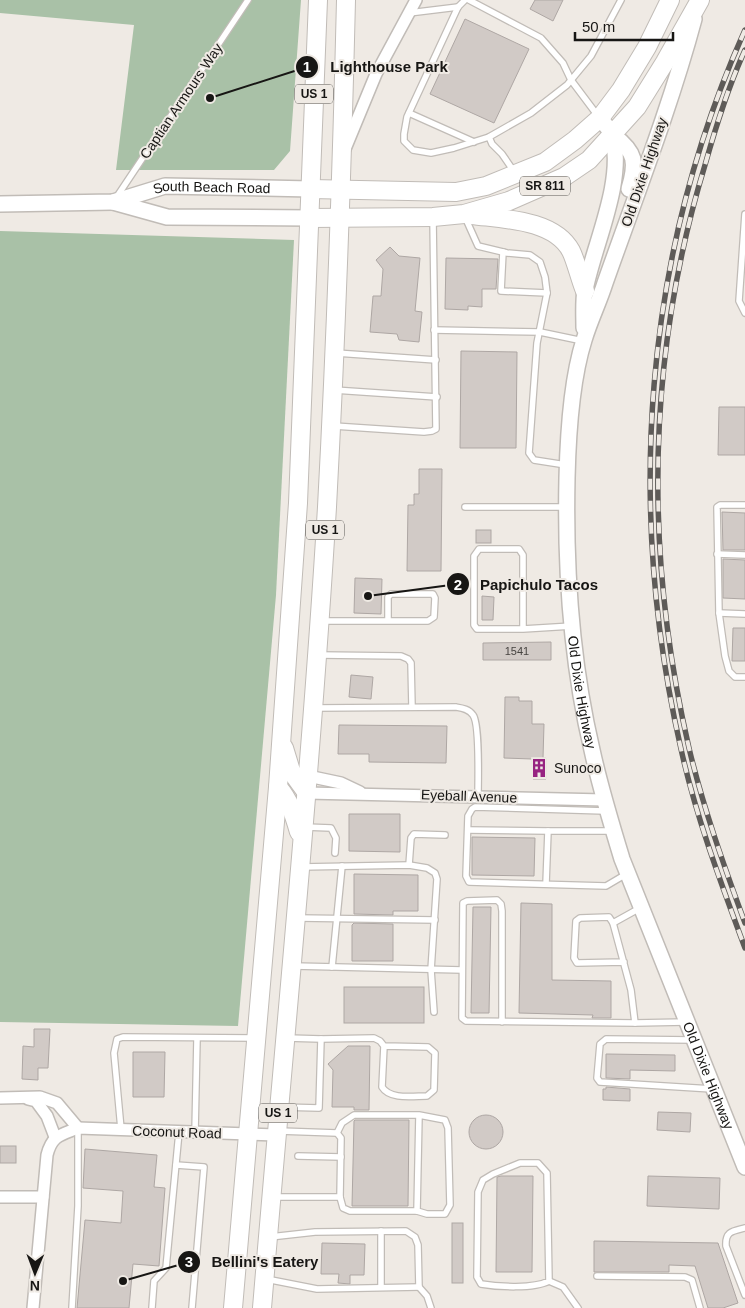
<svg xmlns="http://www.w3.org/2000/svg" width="745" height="1308" font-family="Helvetica,sans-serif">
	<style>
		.green { fill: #a9c1a7 }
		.building { fill: #d1cac6; stroke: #aea7a4 }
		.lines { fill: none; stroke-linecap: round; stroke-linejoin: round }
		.lane-casing { stroke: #c1bcb7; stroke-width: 8 }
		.street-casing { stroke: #c1bcb7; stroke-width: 14 }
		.secondary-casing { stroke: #c1bcb7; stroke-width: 18 }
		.primary-casing { stroke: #c1bcb7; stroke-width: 20 }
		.lane { stroke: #fff; stroke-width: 5.5 }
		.street { stroke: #fff; stroke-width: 11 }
		.secondary { stroke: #fff; stroke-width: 15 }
		.primary { stroke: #fff; stroke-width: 18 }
		.rail-casing { stroke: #5e5b58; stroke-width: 5.5 }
		.rail { stroke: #efeae4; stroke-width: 4; stroke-dasharray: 11; stroke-linecap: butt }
		.labels { text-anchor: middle; stroke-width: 4; stroke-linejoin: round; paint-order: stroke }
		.number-label { font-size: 11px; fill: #464340 }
		.shield { fill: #efeae4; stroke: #585652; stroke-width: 1 }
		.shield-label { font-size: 12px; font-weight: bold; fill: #171614 }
		.street-label { font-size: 14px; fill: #171614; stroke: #efeae4 }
		.poi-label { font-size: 14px; fill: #171614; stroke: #efeae4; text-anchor: start }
		.leader { fill: none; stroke: #171614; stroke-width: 2 }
		.callout-dot { fill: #171614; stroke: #efeae4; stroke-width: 2 }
		.mark-label { font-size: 15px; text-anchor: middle; font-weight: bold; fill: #fff }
		.callout-label { font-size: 15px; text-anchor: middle; font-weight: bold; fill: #171614; stroke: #efeae4; stroke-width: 4; stroke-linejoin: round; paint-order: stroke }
	</style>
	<rect width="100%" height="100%" fill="#efeae4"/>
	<g class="green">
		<path d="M0,0H301L290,151L274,170H116L134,25L0,13Z"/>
		<path d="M0,231L294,240L276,595L238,1026L0,1022Z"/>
	</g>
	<g class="building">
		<path d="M535,0H563L553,21L530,9Z"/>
		<path d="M465,19L529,49L494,123L430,94Z"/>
		<path d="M390,247L399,256L420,258L415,311L422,312L419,342L399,340L397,334L370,332L373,296H381L383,269L376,260Z"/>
		<path d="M446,258L498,259L496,289H482V307L468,306V310L445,309Z"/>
		<path d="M461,351L517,352L516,448H460Z"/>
		<path d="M719,407H745V455H718Z"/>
		<path d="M419,469H442L441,571H407L408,505H414V494H419Z"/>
		<path d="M722,512L745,513V550H723Z"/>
		<rect x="476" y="530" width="15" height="13"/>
		<path d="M723,559L745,560V599L723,598Z"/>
		<path d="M355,578L382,579L381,614L354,613Z"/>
		<path d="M482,596L494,597L493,620H482Z"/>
		<path d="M733,628H745V661H732Z"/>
		<path d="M551,642V660H483V643Z"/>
		<path d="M351,675L373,677L371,699L349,697Z"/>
		<path d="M505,697H519V701H532V724H544L543,758H546V779H533L532,759L504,758Z"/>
		<path d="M339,725L447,726L446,763L369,762V754H338Z"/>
		<path d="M349,814H400V852L349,851Z"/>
		<path d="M472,837L535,838L534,876L472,875Z"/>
		<path d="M354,874L418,875V911H393V915L354,914Z"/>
		<path d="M521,903L552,904V980L611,981V1018H592L593,1015L519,1013Z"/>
		<path d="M473,907H491L489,1013H471Z"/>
		<path d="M354,923L393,924V961H352V925Z"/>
		<rect x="344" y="987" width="80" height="36"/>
		<path d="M34,1029H50L48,1068H38V1080L22,1079L23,1046L34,1047Z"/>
		<path d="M348,1046H370L369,1110H354V1107H332L333,1070L328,1064Z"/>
		<path d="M133,1052H165L164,1097H133Z"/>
		<path d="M606,1054L675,1055V1071L630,1070V1079L606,1078Z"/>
		<path d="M606,1087L630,1089V1101L603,1100V1089H606Z"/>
		<path d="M658,1112L691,1113L690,1132L657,1130Z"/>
		<circle cx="486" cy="1132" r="17"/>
		<path d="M355,1120H409L408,1206H352L354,1121Z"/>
		<rect x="0" y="1146" width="16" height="17"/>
		<path d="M85,1149L157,1155L154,1187L165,1188L159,1266L133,1264L129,1308H77L85,1220L121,1223L123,1191L83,1188Z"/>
		<path d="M501,1176H533L532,1272H496L497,1177Z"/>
		<path d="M648,1176L720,1178L719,1209L647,1206Z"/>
		<rect x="452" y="1223" width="11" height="60"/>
		<path d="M594,1241L718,1243L738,1303L723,1308H708L695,1266L669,1265V1272H594Z"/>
		<path d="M322,1243L365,1244L364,1275H350V1284L338,1283L339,1274H321Z"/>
	</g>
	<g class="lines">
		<g class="lane-casing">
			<g id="lane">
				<path d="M465,0L458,7L407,117L404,134V141L413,150L431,153L454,148L489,137L531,113L567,85L591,56L621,0"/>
				<path d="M469,0L541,38L563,63L571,80L598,116"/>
				<path d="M409,13L458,7"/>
				<path d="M409,113L474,142"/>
				<path d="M489,137L492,144L502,154L515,173"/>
				<path d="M116,198L248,0"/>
				<path d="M745,214L739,301L745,313"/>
				<path d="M465,217L478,246L507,253L530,255L540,262L545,277L547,293L537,343L529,453L534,460L566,465"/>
				<path d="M503,252L501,291L547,293"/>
				<path d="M434,330L540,332L583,341"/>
				<path d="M336,353L436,360"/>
				<path d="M334,390L437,397"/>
				<path d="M334,426L424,432L432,431L436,429L433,219"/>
				<path d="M745,505H720L717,507L719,613L725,656L729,671L735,677H745"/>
				<path d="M465,507H567"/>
				<path d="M717,554L745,555"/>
				<path d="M719,613L745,614"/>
				<path d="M321,621H428L434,617L435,598L433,594H391L388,597V621"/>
				<path d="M523,629V555L519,549H479L474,556V625L477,629H523L572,626"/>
				<path d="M320,655L401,656L408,659L411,663L412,707"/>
				<path d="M315,708L456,707C462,708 469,709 473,715C480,724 478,782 478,796"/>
				<path d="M605,811L475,807L472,809L468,816L466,876L469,882L606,886L628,873"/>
				<path d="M305,827L331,828L336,838L335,853"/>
				<path d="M468,830L548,831"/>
				<path d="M409,865L411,838L414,834L445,835"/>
				<path d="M301,867L409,865L427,868L435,873L437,879L431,970L434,1012"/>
				<path d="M546,884L548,831H612"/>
				<path d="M299,918L435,920"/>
				<path d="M613,923L640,908"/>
				<path d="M624,962L577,963L574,958L576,921L580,918L609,917L613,923L631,990L635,1023"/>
				<path d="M294,966L462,970"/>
				<path d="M332,967L342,866"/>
				<path d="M502,1022V911L501,904L497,900L467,901L463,903L462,1018L466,1021L635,1023L686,1022"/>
				<path d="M287,1038L321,1039L374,1038L380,1041L384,1046L382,1087C390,1100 413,1096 427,1096L434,1090L435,1053L428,1047L384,1046"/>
				<path d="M693,1040L606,1039L600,1044L597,1078L600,1082L712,1089"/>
				<path d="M281,1107L319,1108L321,1039"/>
				<path d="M121,1129L114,1053L117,1039L123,1037L254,1038"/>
				<path d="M195,1132L197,1039"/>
				<path d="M337,1133L342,1123L354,1115H419L417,1211L427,1214H445L450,1205L448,1128L445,1120L419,1115"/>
				<path d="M298,1156L341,1157"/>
				<path d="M520,1163H538L547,1173L549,1281C534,1289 498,1287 481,1284L477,1277L478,1192L483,1180L493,1174Z"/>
				<path d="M176,1165L204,1167L192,1308"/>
				<path d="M272,1197H340L341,1138L337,1133L279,1131"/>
				<path d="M340,1197L343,1208L350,1211H417"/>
				<path d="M745,1228C733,1231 725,1231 726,1246L745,1295"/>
				<path d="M270,1237L315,1232L406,1231L415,1237L418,1245L419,1287L427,1296L431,1308"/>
				<path d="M597,1276L685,1277L692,1280L700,1308"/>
				<path d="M266,1279L317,1289L419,1287"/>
				<path d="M549,1281L563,1287L578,1308"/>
				<path d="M381,1287V1231"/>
				<path d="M72,1308L78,1206V1128"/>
				<path d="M152,1308L154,1281L166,1268L179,1132"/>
			</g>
		</g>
		<g class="street-casing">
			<g id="street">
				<path d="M345,149L376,74L416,0"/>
				<path d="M308,776L341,783L360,792"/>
				<path d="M307,793L604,800"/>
				<path d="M0,1098L40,1097L57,1103L78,1128"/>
				<path d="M28,1099L36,1101L47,1116L55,1137"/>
				<path d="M0,1197H43"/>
				<path d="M33,1308L47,1155C52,1135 61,1135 78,1128L276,1135"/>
			</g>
		</g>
		<g class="secondary-casing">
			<g id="secondary">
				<path id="s1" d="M694,19C670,108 636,195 605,283C599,302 590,320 584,340C571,381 568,434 567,478C565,569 571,661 592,750C600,787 611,823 622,859L745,1167"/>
				<path d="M613,135C636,152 637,162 629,189"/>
				<path d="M113,202L167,217L310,218"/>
				<path id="s2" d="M0,204L113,202L165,186L311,189"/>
				<path d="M584,328C584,316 583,302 585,290C594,244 624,184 613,137C611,130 604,124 600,118"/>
			</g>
		</g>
		<g class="primary-casing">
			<g id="primary">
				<path d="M311,189L456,192L486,186L545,162L575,140L600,118L621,90L647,47L670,0"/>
				<path d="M472,215C502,219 554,219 571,251C576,261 580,279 585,291"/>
				<path d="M310,218L433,217L464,214L509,201L564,177L589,160L637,107L665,62L700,0"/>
				<path d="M284,748L291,771L307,793"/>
				<path d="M278,787C290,801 294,815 299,832"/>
				<path d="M233,1308L278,787L298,503L318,0"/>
				<path d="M262,1308C284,1041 311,774 327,507C336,338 342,169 346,0"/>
			</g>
		</g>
		<use href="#lane" class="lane"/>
		<use href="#street" class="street"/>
		<use href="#secondary" class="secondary"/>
		<use href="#primary" class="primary"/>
		<g class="rail-casing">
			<g id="rail">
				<path d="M745,30C643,257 626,508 681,749C696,817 721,883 745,948"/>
				<path d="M745,50C728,87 716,126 705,165C647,356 644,553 689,748C703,807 724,866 745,923"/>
			</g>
		</g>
		<use href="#rail" class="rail"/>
	</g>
	<defs>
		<g id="building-bare" transform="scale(1.5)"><path d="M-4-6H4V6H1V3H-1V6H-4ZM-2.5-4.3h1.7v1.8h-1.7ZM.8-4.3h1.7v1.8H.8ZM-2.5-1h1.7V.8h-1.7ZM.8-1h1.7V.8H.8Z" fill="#972481" stroke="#efeae4" stroke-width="2.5" paint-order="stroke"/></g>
	</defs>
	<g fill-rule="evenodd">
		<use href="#building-bare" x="539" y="768"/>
	</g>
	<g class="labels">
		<g class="number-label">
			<text x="517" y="655">1541</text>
		</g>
		<g class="shield">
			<rect x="295" y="84.5" width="38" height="19" rx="4"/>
			<rect x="520" y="176.5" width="50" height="19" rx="4"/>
			<rect x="306" y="520.5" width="38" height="19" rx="4"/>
			<rect x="259" y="1103.5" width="38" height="19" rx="4"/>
		</g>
		<g class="shield-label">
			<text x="314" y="98">US 1</text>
			<text x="545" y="190">SR 811</text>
			<text x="325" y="534">US 1</text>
			<text x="278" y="1117">US 1</text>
		</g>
		<g class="street-label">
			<text transform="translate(181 101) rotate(-56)" y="5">Captian Armours Way</text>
			<text transform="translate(644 172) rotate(-71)" y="5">Old Dixie Highway</text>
			<text dy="5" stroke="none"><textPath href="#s2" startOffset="214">South Beach Road</textPath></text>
			<text dy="5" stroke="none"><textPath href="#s1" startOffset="694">Old Dixie Highway</textPath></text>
			<text transform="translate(469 796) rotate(2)" y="5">Eyeball Avenue</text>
			<text dy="5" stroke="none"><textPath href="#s1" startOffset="1099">Old Dixie Highway</textPath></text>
			<text transform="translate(177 1132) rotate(2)" y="5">Coconut Road</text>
		</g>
		<g class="poi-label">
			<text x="554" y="773">Sunoco</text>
		</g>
	</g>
	<path class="leader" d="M210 98L307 67M368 596L458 584M123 1281L189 1262"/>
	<g class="callout-dot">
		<circle cx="210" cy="98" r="5"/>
		<circle cx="368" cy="596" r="5"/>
		<circle cx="123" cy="1281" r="5"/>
		<circle cx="307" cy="67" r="12"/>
		<circle cx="458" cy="584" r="12"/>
		<circle cx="189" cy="1262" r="12"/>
	</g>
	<g class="mark-label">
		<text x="307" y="72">1</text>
		<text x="458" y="590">2</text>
		<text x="189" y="1267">3</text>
	</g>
	<g class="callout-label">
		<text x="389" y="72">Lighthouse Park</text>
		<text x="539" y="590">Papichulo Tacos</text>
		<text x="265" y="1267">Bellini's Eatery</text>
	</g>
	<g transform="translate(35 1273) rotate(181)" stroke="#efeae4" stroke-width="4" paint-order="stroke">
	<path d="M0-4L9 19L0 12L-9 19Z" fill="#171614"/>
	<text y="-8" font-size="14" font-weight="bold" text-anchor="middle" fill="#171614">N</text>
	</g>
	<path d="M575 32v8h98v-8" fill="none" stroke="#171614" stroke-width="2.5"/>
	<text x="582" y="32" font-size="15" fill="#171614" stroke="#efeae4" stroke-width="4" paint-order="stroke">50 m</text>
</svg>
